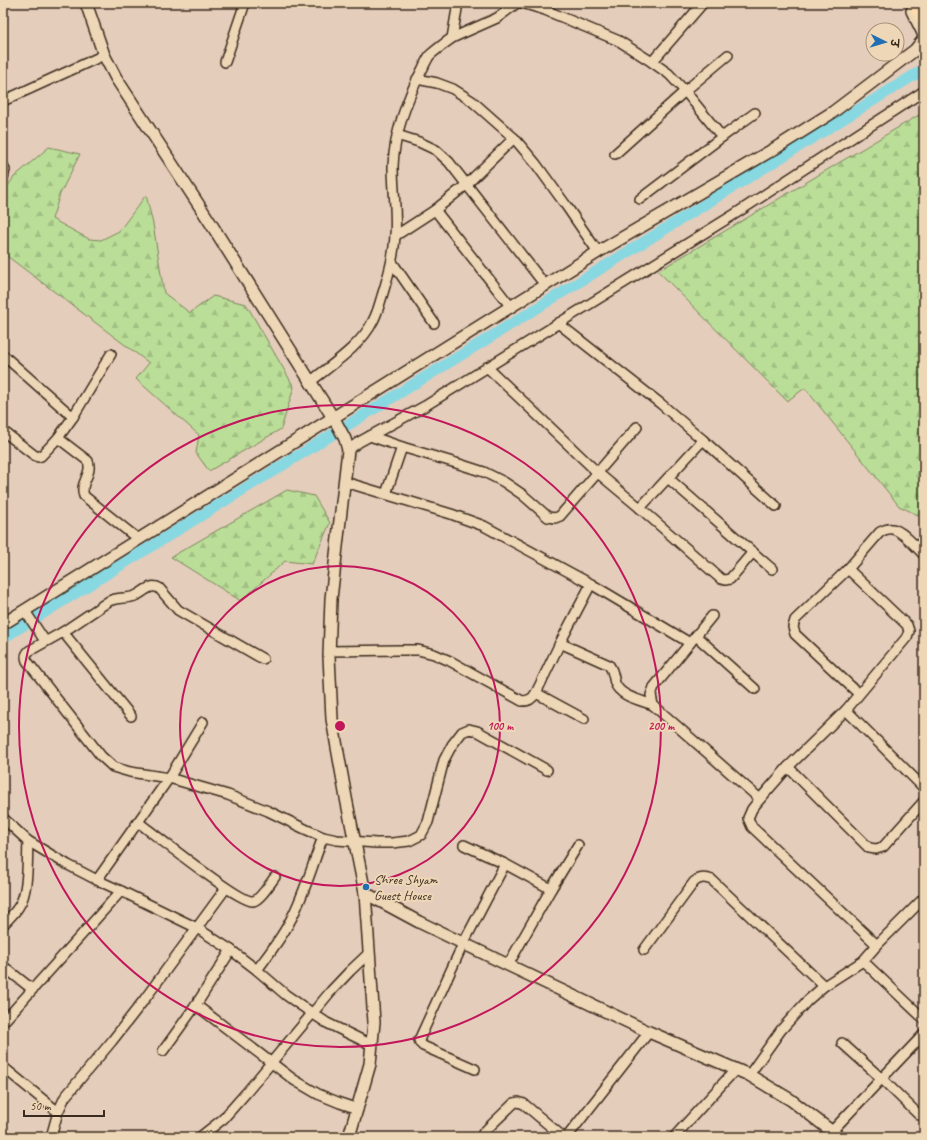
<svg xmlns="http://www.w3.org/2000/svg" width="927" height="1140" font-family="Caveat,'Playpen Sans Deva',sans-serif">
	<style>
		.forest { fill: url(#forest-firs); stroke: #7a845b }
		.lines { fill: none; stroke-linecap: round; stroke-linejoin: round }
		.canal { stroke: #88d8e2; stroke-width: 11 }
		.minor-casing { stroke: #3b2a1e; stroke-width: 12 }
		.tertiary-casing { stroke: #3b2a1e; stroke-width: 14 }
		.trunk-casing { stroke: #3b2a1e; stroke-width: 18 }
		.minor { stroke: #edd7b6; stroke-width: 9 }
		.tertiary { stroke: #edd7b6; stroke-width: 11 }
		.trunk { stroke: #fcdcac; stroke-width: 15 }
		.ring { fill: none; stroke: #c2185b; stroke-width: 2 }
		.poi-dot { fill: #1f6fb2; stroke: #edd7b6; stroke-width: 1.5 }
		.labels { text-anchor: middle; stroke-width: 4; stroke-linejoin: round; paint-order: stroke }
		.poi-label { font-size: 14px; fill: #3b2a1e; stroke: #edd7b6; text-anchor: start }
		.centre { fill: #c2185b; stroke: #edd7b6; stroke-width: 2 }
		.ring-label { font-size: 12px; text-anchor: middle; font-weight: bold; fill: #c2185b; stroke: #edd7b6; stroke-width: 4; stroke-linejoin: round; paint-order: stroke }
	</style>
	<defs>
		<pattern id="forest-firs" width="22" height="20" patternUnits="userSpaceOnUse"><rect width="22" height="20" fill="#bade98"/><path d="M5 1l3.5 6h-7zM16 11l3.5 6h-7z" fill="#a1bf83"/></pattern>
	</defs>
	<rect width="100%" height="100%" fill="#e5cdbb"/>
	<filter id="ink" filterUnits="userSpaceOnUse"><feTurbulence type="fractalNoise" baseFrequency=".025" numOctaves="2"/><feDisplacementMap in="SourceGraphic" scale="8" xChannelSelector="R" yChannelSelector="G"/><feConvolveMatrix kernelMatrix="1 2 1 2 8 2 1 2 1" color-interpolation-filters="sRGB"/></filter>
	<g filter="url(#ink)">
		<g class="forest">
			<path d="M924,112V518L899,506L805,388L787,401L658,271Z"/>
			<path d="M49,147L80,154L60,194L52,219L89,239L101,240L119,231L146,195L153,224L164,293L190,313L213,296L246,304L294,387L281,429L209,471L196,453L199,435L136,379L149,363L3,253V193L14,177Z"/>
			<path d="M287,490L314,496L330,523L312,564L285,561L241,601L171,557Z"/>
		</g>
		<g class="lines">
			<path class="canal" d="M3,638L924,69"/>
			<g class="minor-casing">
				<g id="minor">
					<path d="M522,3L545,10L619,41L652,62L669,74L685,91L722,137"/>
					<path d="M452,38L497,18L517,3"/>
					<path d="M225,62L245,3"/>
					<path d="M652,62L703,3"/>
					<path d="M417,79L437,83L453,89L472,101L514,138L536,164L565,204L598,252"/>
					<path d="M3,101L104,55"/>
					<path d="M397,135L419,142L436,150L449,162L545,285"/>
					<path d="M615,154L685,91L728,55"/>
					<path d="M3,165L5,170L3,178"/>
					<path d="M640,199L722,137L755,113"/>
					<path d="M435,210L511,307"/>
					<path d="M395,236L435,210L466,185L514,138"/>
					<path d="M392,262L434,323"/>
					<path d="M558,323L661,404L703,440L776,506"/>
					<path d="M3,355L73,417"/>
					<path d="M487,367L598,473L640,508L721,579L725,580L730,579L753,552"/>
					<path d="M310,382C331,365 361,346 373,321C378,312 380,302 383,293C389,273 394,256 395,236C397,213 393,190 393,166C394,134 408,96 423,68C425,64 427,59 430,55C437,49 445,43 452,38L458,3"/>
					<path d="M3,431L34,455L38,457L41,456L58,438L73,417L111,354"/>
					<path d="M370,436L402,447L386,494"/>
					<path d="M58,438L88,461C93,475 79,482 84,496L138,539"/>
					<path d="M402,447L456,463L484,472L504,482L523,495L548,517L555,518L560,516L637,427"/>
					<path d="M348,450L359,442L425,406L735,214L924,91"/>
					<path d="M668,478L772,569"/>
					<path d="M345,482L451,514L484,526L591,584L690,643"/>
					<path d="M640,508L703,440"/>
					<path d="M848,569L907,625L909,631L907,637L846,710L788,767L760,799L752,809L748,818L752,827L877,945"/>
					<path d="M25,611L45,641"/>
					<path d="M712,616L654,687L651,695L653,705L760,799"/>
					<path d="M63,632L131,716"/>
					<path d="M696,636L755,689"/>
					<path d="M560,643L609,665C614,672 613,676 615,683C620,697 641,700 653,705"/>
					<path d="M329,651L400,650H418L434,654L450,661L522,701C529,701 532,699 536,693L560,643L591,584"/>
					<path d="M263,659L190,617L178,610L159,588C150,583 143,593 135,596C127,599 118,597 109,601L63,632L29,651C26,654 25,656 27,661L101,756L113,767L130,772L169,778L228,795L268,811L305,829L323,837"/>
					<path d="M536,693L584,719"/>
					<path d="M859,694L795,634L793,627L795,620L848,569L880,532C884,530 888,528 892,529C902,530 917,548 924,555"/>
					<path d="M846,710L924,788"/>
					<path d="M788,767L869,848L876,849L883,847L924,801"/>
					<path d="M3,818L28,841L68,865L97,880L121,891L197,928L231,950L196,1005L163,1051"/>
					<path d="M138,822C154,834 240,903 253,901C260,900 271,882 275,877"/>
					<path d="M464,845L505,864L551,889"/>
					<path d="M97,880L169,778L203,722"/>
					<path d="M3,925C8,919 15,913 19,906C29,891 27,858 28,841"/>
					<path d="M231,950L257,970L286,995L312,1013L327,1023L372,1045"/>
					<path d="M644,950L694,882C700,877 705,877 712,880L824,986"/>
					<path d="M863,961L924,1019"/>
					<path d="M508,965L551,889L578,845"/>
					<path d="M3,966L32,989"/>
					<path d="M257,970C268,955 280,940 289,923C304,896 312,866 323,837L337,840L376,843H392L409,841L421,835L428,822L444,760L452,745L462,732L469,729L477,731L547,770"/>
					<path d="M196,1005L294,1080L318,1094L340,1103L358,1109"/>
					<path d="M5,1020L121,891"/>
					<path d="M842,1043L882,1079L919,1115"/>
					<path d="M3,1067L58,1112"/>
					<path d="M475,1069L423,1046L420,1043L419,1040L463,944L505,864"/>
					<path d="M749,1075L781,1030L807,1001L824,986L863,961L877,945L924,898"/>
					<path d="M832,1131L924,1034"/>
					<path d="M51,1137L58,1112L65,1097L112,1041L144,1000L226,888"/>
					<path d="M200,1137L223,1119L246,1093L331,991L350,971L369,953"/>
					<path d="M483,1137V1133L514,1103L518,1102L524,1104L563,1137"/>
					<path d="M567,1137L649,1032"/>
					<path d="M674,1137L736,1069"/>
				</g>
			</g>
			<g class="tertiary-casing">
				<g id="tertiary">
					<path d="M86,3L104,55L116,78L208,219L337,424L345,439L348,450L331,599L329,656L332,719L346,798L365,893L419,922L508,965L649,1032L749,1075L791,1100L839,1137"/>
					<path d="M3,624L598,252L774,149L833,112L915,50L924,39L923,33L912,11"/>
					<path d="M349,1137L370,1064L374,1022L365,893"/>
				</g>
			</g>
			<g class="trunk-casing">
				<path id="trunk" d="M915,3L924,18"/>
			</g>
			<use href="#minor" class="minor"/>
			<use href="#tertiary" class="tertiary"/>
			<use href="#trunk" class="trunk"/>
		</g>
	</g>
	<g class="ring">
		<circle cx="340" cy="726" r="160"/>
		<circle cx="340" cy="726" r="321"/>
	</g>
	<circle class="poi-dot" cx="366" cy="887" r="4"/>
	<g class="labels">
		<g class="poi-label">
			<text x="374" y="884">Shree Shyam<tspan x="374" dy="16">Guest House</tspan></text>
		</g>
	</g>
	<circle cx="340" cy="726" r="6" class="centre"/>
	<g class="ring-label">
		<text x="500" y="730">100 m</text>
		<text x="661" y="730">200 m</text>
	</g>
	<rect width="927" height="1140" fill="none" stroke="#edd7b6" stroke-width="16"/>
	<rect x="8" y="8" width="911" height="1124" fill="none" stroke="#3b2a1e" stroke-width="1.5" filter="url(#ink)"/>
	<g transform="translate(885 42) rotate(95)"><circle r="19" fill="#edd7b6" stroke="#a69279"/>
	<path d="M0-3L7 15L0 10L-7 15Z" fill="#1f6fb2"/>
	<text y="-6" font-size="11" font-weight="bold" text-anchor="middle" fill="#3b2a1e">उ</text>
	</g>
	<path d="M24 1110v6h80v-6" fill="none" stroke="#3b2a1e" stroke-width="2"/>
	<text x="30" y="1110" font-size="12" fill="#3b2a1e" stroke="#edd7b6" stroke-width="3" paint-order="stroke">50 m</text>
</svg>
